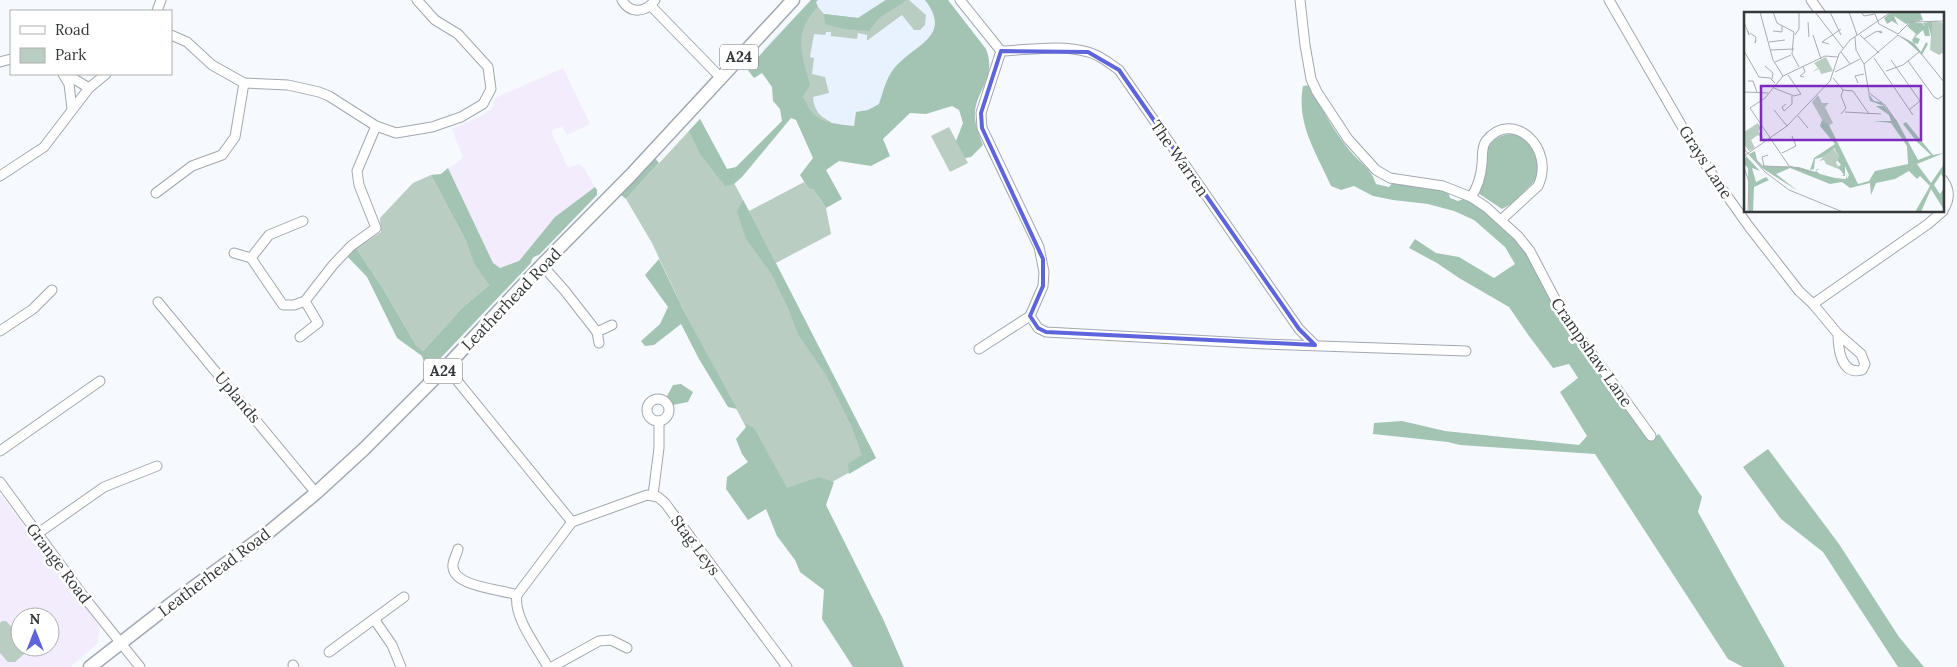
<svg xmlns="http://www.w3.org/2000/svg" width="1957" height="667" font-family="Lora,serif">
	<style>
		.built { fill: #e8f2ff }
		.education { fill: #f3ecfd; fill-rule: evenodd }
		.green { fill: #b9cdc2 }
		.forest { fill: #a3c4b3 }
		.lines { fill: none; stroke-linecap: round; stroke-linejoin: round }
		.minor-casing { stroke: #a1a8b2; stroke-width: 11 }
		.highway-casing { stroke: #a1a8b2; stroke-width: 15 }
		.minor { stroke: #fff; stroke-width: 9 }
		.highway { stroke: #fff; stroke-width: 12 }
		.marked { fill: none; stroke: #5d64dc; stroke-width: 4; stroke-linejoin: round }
		.labels { text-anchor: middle; stroke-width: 5; stroke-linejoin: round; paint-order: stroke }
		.shield { fill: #fff; stroke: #727476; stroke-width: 1 }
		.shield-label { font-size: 15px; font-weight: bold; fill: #35383b }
		.street-label { font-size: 16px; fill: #35383b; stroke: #fff }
		.inset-road { fill: none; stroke: #a9acb0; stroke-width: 1 }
		.view { fill: #7b2cbf; fill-opacity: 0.15; stroke: #7b2cbf; stroke-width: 2.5 }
		.inset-edge { fill: none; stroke: #35383b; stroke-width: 2.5 }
	</style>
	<rect width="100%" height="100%" fill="#f6fafe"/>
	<path class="built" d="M811,0H948L986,49L826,170L763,49Z"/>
	<g class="education">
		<path d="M563,68L590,124L567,135L562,126L551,131L568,168L579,164L584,168L595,187L555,217L519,261L500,268L489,285L416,345L382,287L356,248L381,232L380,218L413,183L431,175L441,174L463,158L452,129L483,115L492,108L495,98Z"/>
		<path d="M0,494L100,627L97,644L70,667H0ZM20,617H50V647H20Z"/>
	</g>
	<g class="green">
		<path d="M886,0H909L926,15L925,25L920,30H914L902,15L868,40H867V35L858,33L857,39L831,36V32H826L825,35L814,34L810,57L814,58L812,74L825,77L829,93L813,97C814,110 819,116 831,122V124C823,120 813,117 808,109C799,98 798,42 803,29C806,20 811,14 818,7L824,14L858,18Z"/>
		<path d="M700,119L749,211L804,182L808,188L814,190L826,208L831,234L776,263L876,458L788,506L683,309L652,243L626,199Z"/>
		<path d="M949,127L968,163L950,172L931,136Z"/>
		<path d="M431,175L466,241L474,264L489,285L461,309L423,351L416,345L382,287L356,248L381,232L380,218L413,183Z"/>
		<path d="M2,621H6L20,635V647L31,648L15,662H8L0,653V623Z"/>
	</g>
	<g class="forest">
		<path d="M811,0H818L816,2L818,7C792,33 802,54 810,85L803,96C813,123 829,123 854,126L856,112L868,110L879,104C884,89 887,74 899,63C920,43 951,34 925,0H948L986,49C998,79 973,92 975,118C976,127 980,137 983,145L971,157L965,158L956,141L963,123L959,110L952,106L926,114L910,113L883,139L890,156L871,166L839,161L826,170L842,199L826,208L814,190L808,188L800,175L813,158L796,120L791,118L742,177L734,184L725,186L700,154L689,131L700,119L727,169L736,167L782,121L780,109L773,101L772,87L762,73L754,78L747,69Z"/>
		<path d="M886,0H905L904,2L879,18L869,31L844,29L825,24L824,14L858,18Z"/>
		<path d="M1310,85C1321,108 1333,130 1350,151C1360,163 1371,168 1376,184L1389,187L1393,182L1427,189L1448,190L1450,198L1458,201L1466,198L1501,223L1522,246L1588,353L1650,440L1659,434L1702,497L1698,512L1785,667H1743L1728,659L1595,454L1460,445L1448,442L1373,434L1374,423L1402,421L1445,431L1579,445L1587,436L1560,392L1578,378L1569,364L1553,368L1529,336L1509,307L1459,278L1437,263L1409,248L1415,239L1436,253L1459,257L1494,278L1515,264L1505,247L1474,220L1454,211L1428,204L1393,200L1373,196L1354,186L1341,190L1331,186C1316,152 1296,124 1303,86Z"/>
		<path d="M1510,134L1523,135L1537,150V179L1511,204L1502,209L1478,193C1486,169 1479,137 1510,134Z"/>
		<path d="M655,158L659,163L626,199L620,194L652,159Z"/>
		<path d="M448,168L493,263L500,268L519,261L555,217L595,187L597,190V195L539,255C534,256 532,258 531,263L435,364L425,366L422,356L397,338L367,277L347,256L356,248L382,287L416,345L423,351L461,309L489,285L474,264L466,241L431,175L441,174Z"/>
		<path d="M743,200L876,458L849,474L848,464L862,455L852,427L826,375L798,334L789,310L771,273L746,239L737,212Z"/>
		<path d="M659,259L683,309L737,409L728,407L699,359L681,324L654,345L645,346L641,341L660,324L668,307L645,275Z"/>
		<path d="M681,384L693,392L688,402L673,405L669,403L667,396L673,385Z"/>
		<path d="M744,423L754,428L787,488L819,477L834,482L826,505L884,621L904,667H853L822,619L824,590L800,572L795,560L777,536L766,509L748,520L726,489L727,477L748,462L742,454L736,439L746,427Z"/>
		<path d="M1768,449L1839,544L1899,637L1924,667H1898L1823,552L1781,519L1743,467Z"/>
	</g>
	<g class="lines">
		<g class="minor-casing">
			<g id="minor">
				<path d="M622,0C630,15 647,12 655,0"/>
				<path d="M960,0L1001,51C1029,50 1061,44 1088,52C1100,55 1109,63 1119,70L1299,329L1315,345"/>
				<path d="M1300,0L1305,45L1311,79L1317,92L1348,139L1376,170L1390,178L1443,186L1471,197L1486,207L1518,236L1530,251L1563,314L1651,436"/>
				<path d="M1609,0L1687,135L1715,179L1750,228L1799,291L1813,304L1838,334L1861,354L1865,364L1862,370C1841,376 1838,348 1838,334"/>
				<path d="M1811,0L1821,14"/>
				<path d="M651,6L721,78"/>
				<path d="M157,11L161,0"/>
				<path d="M171,35L187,42L212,65L244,83L288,85L319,92L329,96L376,126L396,133L432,127L461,117L483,104L491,89L488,67L458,34L435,20L417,0"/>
				<path d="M0,62L11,59"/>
				<path d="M63,74L69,84L72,109"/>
				<path d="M66,74L89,88"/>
				<path d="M0,176L44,147L89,88L106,74"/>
				<path d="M1943,180C1950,190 1950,200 1943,210"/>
				<path d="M156,193L192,166L222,155L235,137L244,83"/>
				<path d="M1471,197C1478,187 1481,176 1482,164C1483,156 1481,148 1486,141C1512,108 1556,148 1538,186L1501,220"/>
				<path d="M303,221L269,235L251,258L283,305H294L305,301L333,265L351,246L376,228L359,185L357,171L376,126"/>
				<path d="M234,253L251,258"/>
				<path d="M542,265L565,291L597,332"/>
				<path d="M158,302L316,493"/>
				<path d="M1813,304L1928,224L1943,211"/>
				<path d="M1030,316L1038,328L1046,332L1266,344L1466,351"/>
				<path d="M0,331L33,309L52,290"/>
				<path d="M300,337L318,323L305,301"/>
				<path d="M599,343L597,332L612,325"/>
				<path d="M979,349L1030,316L1043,286L1044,272L1039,247L982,128L981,113L1001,51"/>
				<path d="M446,367L572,522"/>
				<circle cx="658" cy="410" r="11"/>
				<path d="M0,451L100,381"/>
				<path d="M0,482L84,597L140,667"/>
				<path d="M653,495L659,448V421"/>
				<path d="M37,534L104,487L157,466"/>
				<path d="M458,549C457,553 454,559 453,564C450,587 501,589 517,595"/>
				<path d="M374,619L392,645L401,667"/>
				<path d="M329,652L404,597"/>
				<path d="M293,665L294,667"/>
				<path d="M548,667C537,647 513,617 517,595L572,522L647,495L658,497L665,503L787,667"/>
				<path d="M552,667L599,641L611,640L627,648"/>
			</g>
		</g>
		<g class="highway-casing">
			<path id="highway" d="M90,667L176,600L269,532L316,493L364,449L446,367L542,265L630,176L793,0"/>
		</g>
		<use href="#minor" class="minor"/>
		<use href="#highway" class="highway"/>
	</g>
	<path class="marked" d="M1001,51L1088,52L1119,70L1299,329L1315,345L1046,332L1038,328L1030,316L1043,286V259L982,128L981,113Z"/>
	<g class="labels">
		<g class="shield">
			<rect x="720" y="44.5" width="38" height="25" rx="4"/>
			<rect x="424" y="358.5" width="38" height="25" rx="4"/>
		</g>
		<g class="shield-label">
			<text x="739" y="62">A24</text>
			<text x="443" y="376">A24</text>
		</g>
		<g class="street-label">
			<text transform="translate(1180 158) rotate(55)" y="6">The Warren</text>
			<text transform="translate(1706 162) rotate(57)" y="6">Grays Lane</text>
			<text transform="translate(511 299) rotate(-46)" y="6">Leatherhead Road</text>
			<text transform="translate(1592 352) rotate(55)" y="6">Crampshaw Lane</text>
			<text transform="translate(238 397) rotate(50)" y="6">Uplands</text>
			<text transform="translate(696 545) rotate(53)" y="6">Stag Leys</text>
			<text transform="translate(59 563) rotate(53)" y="6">Grange Road</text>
			<text transform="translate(214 572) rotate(-37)" y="6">Leatherhead Road</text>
		</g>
	</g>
	<g transform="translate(1744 12)">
		<rect width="200" height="200" fill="#f6fafe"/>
		<path d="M188,10L200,11V40L195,43L186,38ZM82,45L89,59L77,62L75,57L68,60L74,56L70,51ZM74,83L78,91H85L81,95L89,111L82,115L68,90ZM14,111L17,117L14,119L20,127L14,123L7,128L11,136L5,139L0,132V120ZM89,136L95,144L92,151L97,158L82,152L80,148L75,149Z" fill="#b9cdc2"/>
		<path d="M148,0H176L179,8L162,12L150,4L154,13L148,9L143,12L140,6ZM191,9L200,11L188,10V26L184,13L186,24H181L179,18L171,25L176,27L174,32L170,31L177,40L182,30L184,32L178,43L157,24L170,31L168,28L172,22L163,14L167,10L178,11L181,15L179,11ZM124,81L130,89L137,90L153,109L174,148L187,143L173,130L159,112L162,110L189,143L200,141L173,152L187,171L200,152V167L197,162L190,173L196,182L200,176V198L187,177L177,200H171L186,174L176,164L173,167L165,159L151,167L132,171L127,183L126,171L106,176L98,170L86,172L46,156L32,162L54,179L18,156L5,142L11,139L13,148L19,154L55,155L71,160L73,157H75L72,159L76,162L91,166L102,167L103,162V167L105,163L101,154V164H97L100,163L94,155L97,153L93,148L95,144L90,136L79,145L71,147L70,157L66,158L70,146L91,132L76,114L78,108L85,113L114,172L125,169L131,159L164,152L163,134L147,111L129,109H147L145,103L132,94H140L126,89ZM2,144L16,159L8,156L12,170L22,165L25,168L10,175L9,200H5L4,156L0,152Z" fill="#a3c4b3"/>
		<path class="inset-road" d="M16,0L29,48L39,64M29,0L33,11L50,20L48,42L55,55M71,0L99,36M86,0L97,23M105,0L113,23M117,0L120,4L131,2M131,2L135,12L154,22M0,10L5,23L4,19M64,10L65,25M29,19L38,20V14M6,21L12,25L11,31L12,28M154,22L166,10L200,9M51,23L55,17V0M69,23L77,47M116,23L135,41M154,23L171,34L200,70M111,25L112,38L120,52M120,27L131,20L137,19L138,21L135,20M25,30L41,28M85,32L78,30L97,17M26,38L50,37M0,39L15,65L26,66L31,71M97,40L106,52M130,46L169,103M147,48L176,89L165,98M164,49L190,85L194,87L200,83M31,50L47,43M120,52L125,81L141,93L152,109M120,52L154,23M21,54L29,61L28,67M59,54L61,60L56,64L60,65M142,59L159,53L175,40M91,60L116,47M89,66L99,78L97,84L102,96L97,102M4,69H9L13,80M114,71L111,64L120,62M30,76L50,84L57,82L44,63M99,78L109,79L125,102M0,80L24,81M42,92L38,95L40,99L48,92V84M30,98L43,114M101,100L137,102M54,104L64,116M0,137L21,160L45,178L99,200M38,141L52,134L48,124M0,144L43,114L86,69L95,42L106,28L147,0M19,154L45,155M20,154L18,145L24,143M0,155L5,170L4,200M71,161L45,154L6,96L21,86L39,64L81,44L94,45"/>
		<path class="view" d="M17,74H177V128H17Z"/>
		<rect width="200" height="200" class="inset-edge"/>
	</g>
	<rect x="10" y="10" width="162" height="65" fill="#ffffff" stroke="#aeafb1"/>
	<rect x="20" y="26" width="25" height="8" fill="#ffffff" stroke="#aeafb1"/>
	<text x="55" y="35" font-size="15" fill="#35383b">Road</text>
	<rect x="20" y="48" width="25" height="15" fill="#b9cdc2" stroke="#aeafb1"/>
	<text x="55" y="60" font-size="15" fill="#35383b">Park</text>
	<g transform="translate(35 632)"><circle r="24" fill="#ffffff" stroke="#aeafb1"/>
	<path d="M0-4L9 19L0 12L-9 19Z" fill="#5d64dc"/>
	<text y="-8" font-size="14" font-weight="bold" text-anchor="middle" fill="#35383b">N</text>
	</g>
</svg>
